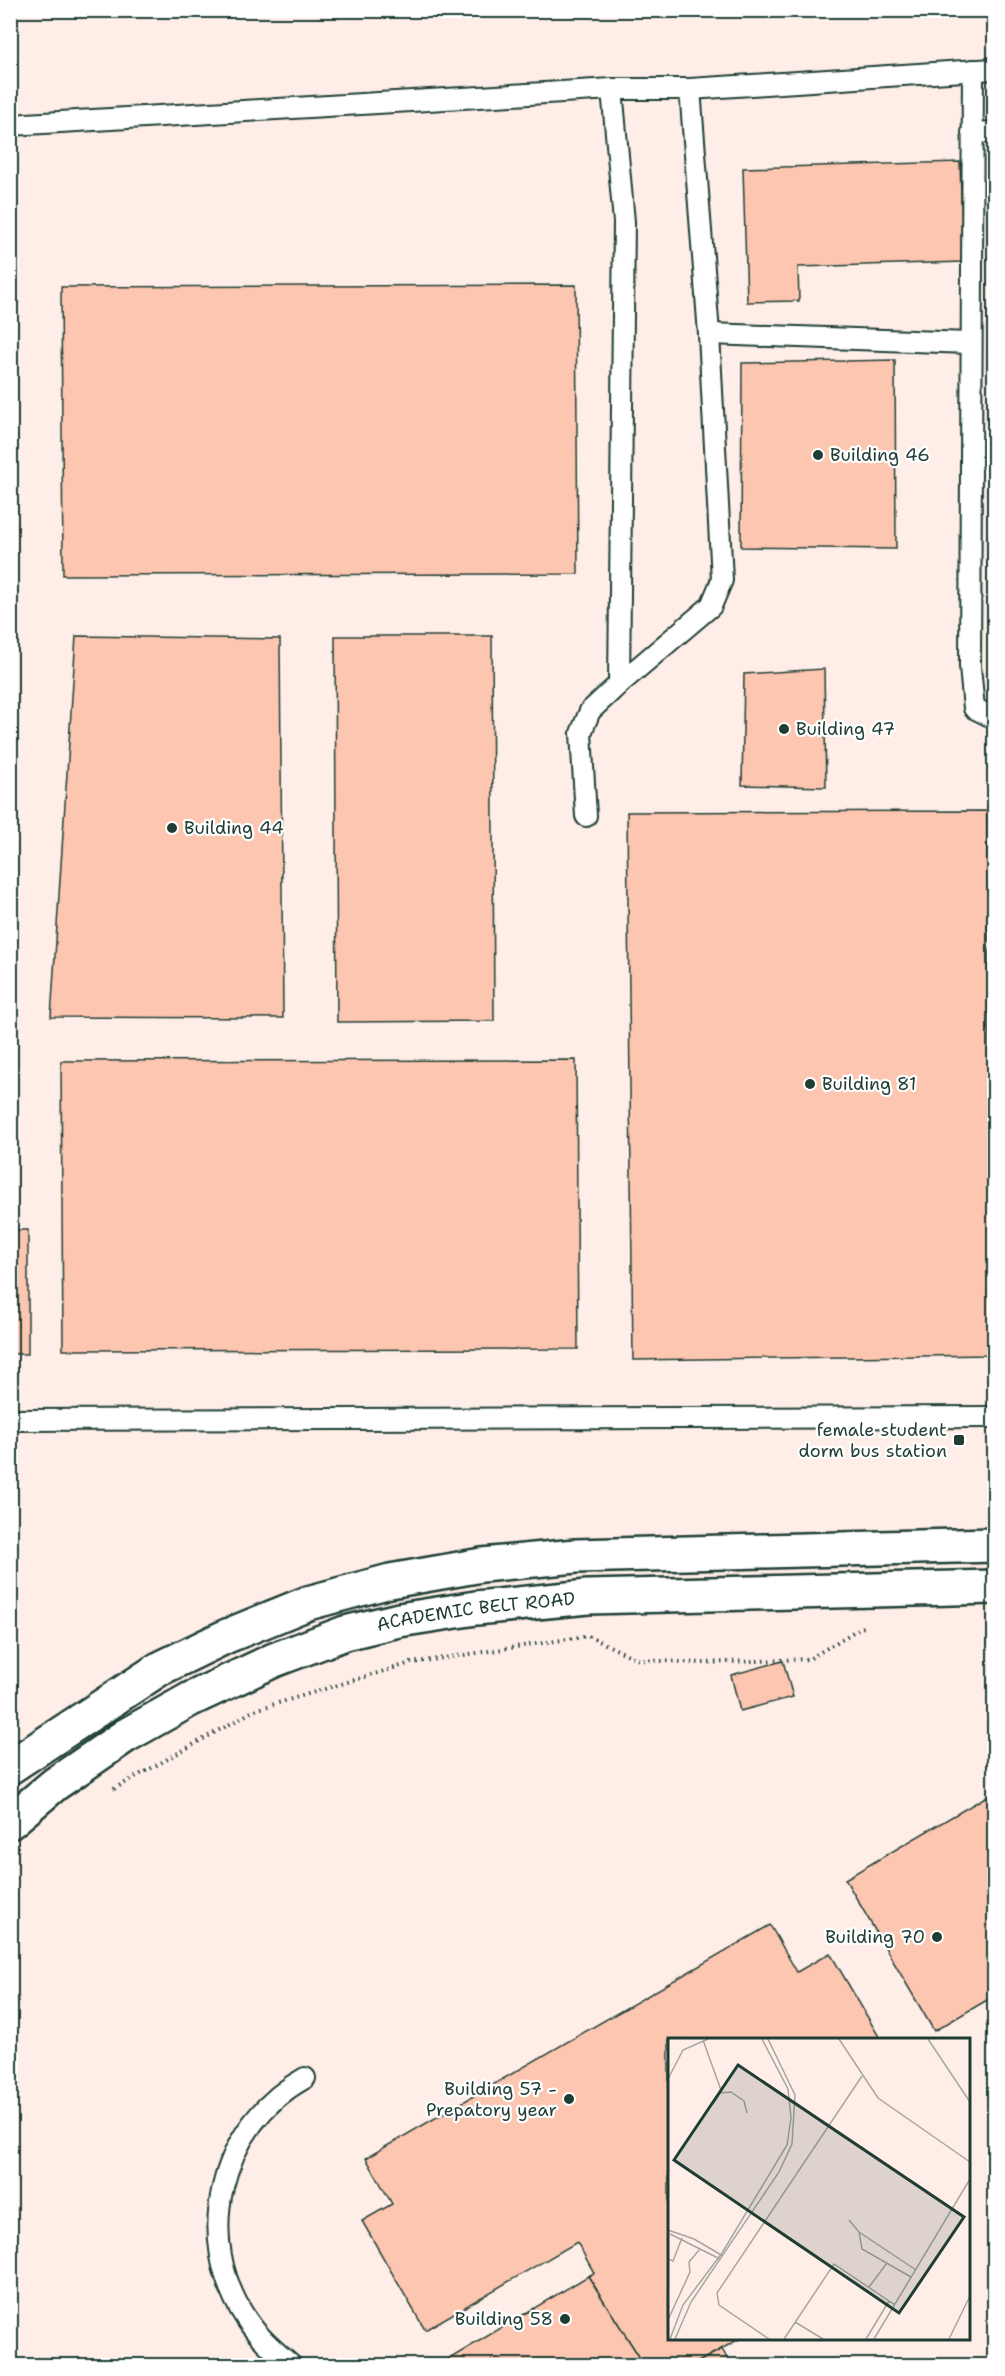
<svg xmlns="http://www.w3.org/2000/svg" width="1005" height="2376" font-family="'Shantell Sans',sans-serif">
	<style>
		.building { fill: #fdc6b0; stroke: #1f3d34; stroke-width: 1.5 }
		.lines { fill: none; stroke-linecap: round; stroke-linejoin: round }
		.service-casing { stroke: #1f3d34; stroke-width: 24 }
		.tertiary-casing { stroke: #1f3d34; stroke-width: 38 }
		.path { stroke: #1f3d34; stroke-width: 4; stroke-dasharray: 1.5 4.5; stroke-linecap: butt }
		.service { stroke: #fff; stroke-width: 20 }
		.tertiary { stroke: #fff; stroke-width: 33 }
		.poi-dot { fill: #1f3d34; stroke: #fff; stroke-width: 2 }
		.labels { text-anchor: middle; stroke-width: 4.5; stroke-linejoin: round; paint-order: stroke }
		.poi-label { font-size: 18px; fill: #1f3d34; stroke: #fff; text-anchor: start }
		.street-label { font-size: 18px; fill: #1f3d34; stroke: #fff }
		.inset-road { fill: none; stroke: #a5a79f; stroke-width: 1.5 }
		.view { fill: #1f3d34; fill-opacity: 0.15; stroke: #1f3d34; stroke-width: 3 }
		.inset-edge { fill: none; stroke: #1f3d34; stroke-width: 3 }
	</style>
	<rect width="100%" height="100%" fill="#feeee7"/>
	<filter id="ink" filterUnits="userSpaceOnUse"><feTurbulence type="fractalNoise" baseFrequency=".0167" numOctaves="2"/><feDisplacementMap in="SourceGraphic" scale="12" xChannelSelector="R" yChannelSelector="G"/><feConvolveMatrix kernelMatrix="1 2 1 2 8 2 1 2 1" color-interpolation-filters="sRGB"/></filter>
	<g filter="url(#ink)">
		<g class="building">
			<path d="M960,162L963,262L798,267L799,301L747,302L743,168Z"/>
			<path d="M576,285L578,574L63,575L61,287Z"/>
			<path d="M895,360L896,549L741,547L742,363Z"/>
			<path d="M76,636L280,639L283,1018L51,1017Z"/>
			<path d="M335,636H492L494,1021L337,1022Z"/>
			<path d="M824,669L826,787L742,785L744,674Z"/>
			<path d="M987,811L992,1355L633,1360L627,812Z"/>
			<path d="M576,1060L578,1349L63,1350L61,1061Z"/>
			<rect x="10" y="1230" width="18" height="124"/>
			<path d="M783,1661L793,1697L740,1711L731,1675Z"/>
			<path d="M994,1792V1996L934,2031L845,1879Z"/>
			<path d="M770,1925L797,1972L830,1953L881,2040H669V2338H741L691,2366H645L588,2276L594,2273L577,2242L425,2330L362,2221L392,2204L366,2158Z"/>
			<path d="M588,2276L645,2366H446L444,2362Z"/>
			<path d="M722,2349L731,2366H691Z"/>
		</g>
		<g class="lines">
			<g class="service-casing">
				<g id="service">
					<path d="M973,70L970,667L974,708L994,718"/>
					<path d="M10,125L612,89H690L994,69"/>
					<path d="M972,133L994,132"/>
					<path d="M709,334L970,343"/>
					<path d="M619,684L711,606L722,580L709,334L690,89"/>
					<path d="M586,816L581,733L590,711L619,684L624,222L612,89"/>
					<path d="M10,1420L994,1417"/>
					<path d="M292,2366C275,2351 259,2338 247,2320C192,2239 219,2125 305,2078"/>
				</g>
			</g>
			<g class="tertiary-casing">
				<g id="tertiary">
					<path d="M10,1767L159,1669L227,1636L308,1603L390,1581L482,1565L576,1556L994,1545"/>
					<path id="s1" d="M10,1822L55,1784L125,1736L191,1699L274,1660L345,1633L399,1620L476,1608L588,1597L994,1587"/>
				</g>
			</g>
			<path class="path" d="M114,1789L255,1710L411,1663L588,1636L639,1660L702,1663L809,1659L860,1628L864,1627"/>
			<use href="#service" class="service"/>
			<use href="#tertiary" class="tertiary"/>
		</g>
	</g>
	<g class="poi-dot">
		<circle cx="818" cy="455" r="6"/>
		<circle cx="784" cy="729" r="6"/>
		<circle cx="172" cy="828" r="6"/>
		<circle cx="810" cy="1084" r="6"/>
		<rect x="953" y="1434" width="12" height="12" rx="3"/>
		<circle cx="937" cy="1937" r="6"/>
		<circle cx="569" cy="2099" r="6"/>
		<circle cx="565" cy="2319" r="6"/>
	</g>
	<g class="labels">
		<g class="poi-label">
			<text x="830" y="461">Building 46</text>
			<text x="796" y="735">Building 47</text>
			<text x="184" y="834">Building 44</text>
			<text x="822" y="1090">Building 81</text>
			<text x="947" y="1436" text-anchor="end">female student<tspan x="947" dy="21">dorm bus station</tspan></text>
			<text x="925" y="1943" text-anchor="end">Building 70</text>
			<text x="557" y="2095" text-anchor="end">Building 57 -<tspan x="557" dy="21">Prepatory year</tspan></text>
			<text x="553" y="2325" text-anchor="end">Building 58</text>
		</g>
		<g class="street-label">
			<text dy="6" stroke="none"><textPath href="#s1" startOffset="520">ACADEMIC BELT ROAD</textPath></text>
		</g>
	</g>
	<g transform="translate(668 2038)">
		<rect width="302" height="302" fill="#feeee7"/>
		<path class="inset-road" d="M171,1L210,60L302,124M260,1L302,64M35,2L54,55M0,41L15,12L40,1M45,66L52,55L63,54L76,63L79,75M181,182L191,194L248,232M0,192L26,201L55,218M191,194L194,211L243,239M2,196L52,221M0,221L5,223L14,200M201,249L219,225M0,282L22,234L21,224L32,211M127,284L155,301M2,301L15,267L54,215L119,107L123,80L120,51L94,1M7,301L23,264L111,134L124,106L127,57L100,1M101,301L51,267L49,255L194,38M116,301L166,226L227,267M198,301L221,263M206,301L302,141M281,301L302,258"/>
		<path class="view" d="M70,27L296,179L231,275L6,122Z"/>
		<rect width="302" height="302" class="inset-edge"/>
	</g>
	<rect width="1005" height="2376" fill="none" stroke="#fff" stroke-width="36"/>
	<rect x="18" y="18" width="969" height="2340" fill="none" stroke="#1f3d34" stroke-width="2" filter="url(#ink)"/>
</svg>
